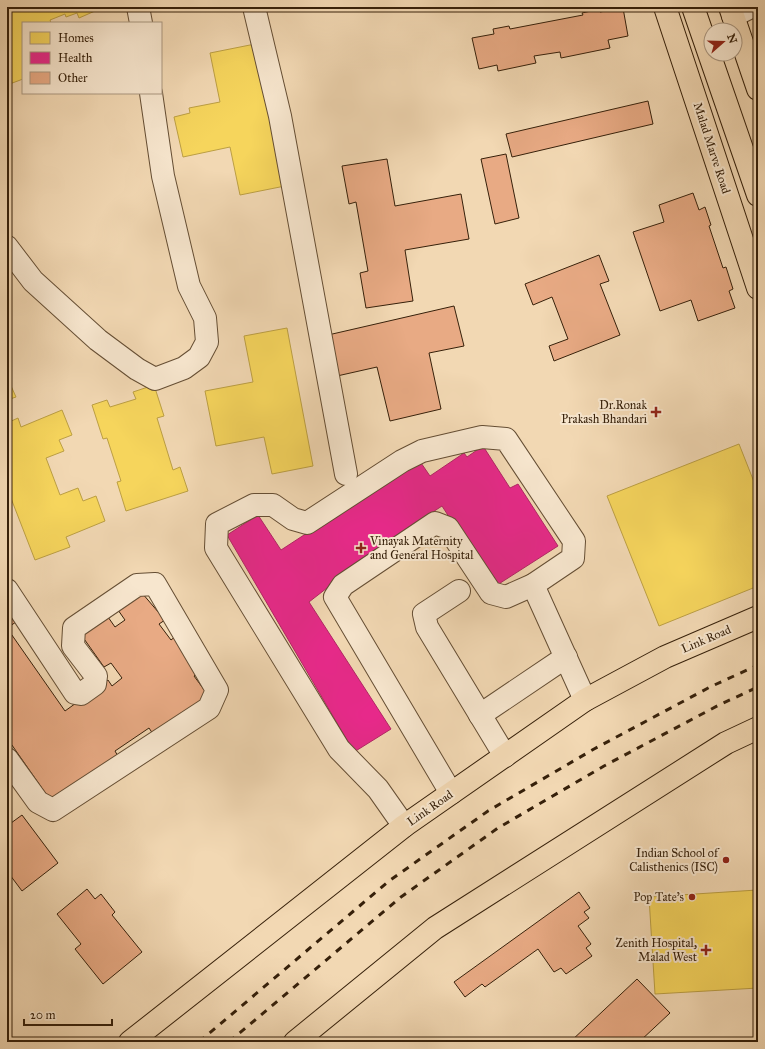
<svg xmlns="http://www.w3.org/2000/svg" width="765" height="1049" font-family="'IM FELL Great Primer',serif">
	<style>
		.homes { fill: #f6d55c; stroke: #bc9f43 }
		.health { fill: #e7298a; stroke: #b22664 }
		.building { fill: #e8aa84; stroke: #36200a }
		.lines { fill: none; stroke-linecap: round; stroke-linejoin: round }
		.minor-casing { stroke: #654e34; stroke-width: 24 }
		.major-casing { stroke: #36200a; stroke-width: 24 }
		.minor { stroke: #f7e6ce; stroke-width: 22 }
		.major { stroke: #f2d8b3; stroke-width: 22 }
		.rail { stroke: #36200a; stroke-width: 3; stroke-dasharray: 7 7; stroke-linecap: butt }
		.poi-dot { fill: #8f2418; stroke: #f7e6ce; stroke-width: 1.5 }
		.labels { text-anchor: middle; stroke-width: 4; stroke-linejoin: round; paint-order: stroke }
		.street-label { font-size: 12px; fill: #36200a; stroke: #f7e6ce }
		.poi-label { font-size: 12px; fill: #36200a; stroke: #f7e6ce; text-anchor: end }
	</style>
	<rect width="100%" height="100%" fill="#f2d8b3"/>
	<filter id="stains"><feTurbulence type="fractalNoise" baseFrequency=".005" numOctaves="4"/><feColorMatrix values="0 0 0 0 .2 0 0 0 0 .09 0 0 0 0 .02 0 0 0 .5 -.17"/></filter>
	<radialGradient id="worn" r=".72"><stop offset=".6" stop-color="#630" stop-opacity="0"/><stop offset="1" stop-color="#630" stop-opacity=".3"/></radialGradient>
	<g class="homes">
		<path d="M7,7H94L95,11L79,18L77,13L66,17L65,14L50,20L51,23H23V79L7,85Z"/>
		<path d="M255,44L285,186L240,195L230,147L183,157L174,117L190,113L189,108L220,102L210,53Z"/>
		<path d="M287,328L313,466L272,474L264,437L216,446L205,391L253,382L244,336Z"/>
		<path d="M7,377L16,397L7,400Z"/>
		<path d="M154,385L164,416L157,418L173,470L180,467L188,491L126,511L117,482L121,481L107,438L103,439L92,405L107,400L110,407L136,399L133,392Z"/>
		<path d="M62,410L72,435L59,440L64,451L46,458L60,495L78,488L83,501L96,496L105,521L66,537L70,547L35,560L7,488V423L18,418L21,427Z"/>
		<path d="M739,444L758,492V586L659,626L607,496Z"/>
		<path d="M757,890L758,988L655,994L649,897Z"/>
	</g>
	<path class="health" d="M483,446L510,488L518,484L558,546L494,587L442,506L381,546L309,602L391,729L354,752L227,535L258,515L281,550L419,460L430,476L464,453L467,457Z"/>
	<g class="building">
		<path d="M623,8L628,36L608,40L610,48L561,58L560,52L534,56L536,63L498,71L497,65L479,69L472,38L494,34L493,29L509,26L510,29L583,15L582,13L600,9V12Z"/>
		<path d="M648,101L653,124L512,157L506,134Z"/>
		<path d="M506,154L519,218L495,224L481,159Z"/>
		<path d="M387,159L395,206L461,194L469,239L405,250L413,301L366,308L360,273L368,271L356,202L349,204L342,166Z"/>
		<path d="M693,193L699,210L705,207L711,225L709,226L723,268L726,267L733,289L729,291L735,308L698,321L691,300L660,311L633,232L664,222L659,205Z"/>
		<path d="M599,255L609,281L600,284L620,335L554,361L549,346L568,339L552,297L533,305L525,284Z"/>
		<path d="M454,306L464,346L429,353L441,409L390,421L377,367L337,376L328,335Z"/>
		<path d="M142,593L165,620L159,624L171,640L176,636L200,671L194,676L208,695L153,734L149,728L115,751L119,758L53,804L7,738V597L22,618L7,628L65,711L108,680L112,686L122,678L111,663L104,667L82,636L108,617L115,627L125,620L118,610Z"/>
		<path d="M22,815L58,863L22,891L7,871V826Z"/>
		<path d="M87,889L95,899L101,894L115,912L112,915L142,952L103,984L75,949L81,944L57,914Z"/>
		<path d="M579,892L590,908L584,912L589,918L578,926L591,944L586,948L592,956L566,974L561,968L554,972L538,949L485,987L482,984L465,997L454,982Z"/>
		<path d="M637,979L670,1013L639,1042H570Z"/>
	</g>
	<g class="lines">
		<g class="minor-casing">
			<g id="minor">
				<path d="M138,7L141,23"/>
				<path d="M254,7L280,116L346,474"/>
				<path d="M733,16L751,7"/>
				<path d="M7,247L33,281L98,340L137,369L155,379L184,368L199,357L207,342L205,318L189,286L163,176L151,93"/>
				<path d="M533,585L585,700"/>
				<path d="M7,590L75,693L81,694L95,684L96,676L73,646L74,628L137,585L155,584L217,690L209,708L53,810L38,802L7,759"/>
				<path d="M459,591L424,614L427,627L505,756"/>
				<path d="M480,715L566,657"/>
				<path d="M404,826L378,789L339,749L216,548L217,524L254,505H273L293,519L307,523L402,461L422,451L482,437L506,439L574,541L573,558L533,585L506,597L491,593L448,528L435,523L343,585L335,597L451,793"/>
			</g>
		</g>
		<g class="major-casing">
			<g id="major">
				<path d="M665,7L758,288"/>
				<path d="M693,7L758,195"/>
				<path d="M730,7L758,89"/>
				<path d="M130,1042L404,826L585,700L665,657L758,617"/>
				<path d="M295,1042L435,928L726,743L758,728"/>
			</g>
		</g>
		<use href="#minor" class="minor"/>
		<use href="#major" class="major"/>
		<g class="rail">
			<path d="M199,1042L389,881L488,811L594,749L710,687L758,665"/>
			<path d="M229,1042L401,897L498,828L604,766L719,705L758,687"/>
		</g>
	</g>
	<g class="poi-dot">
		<path d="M654 406h4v4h4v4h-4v4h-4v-4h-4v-4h4z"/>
		<path d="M359 542h4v4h4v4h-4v4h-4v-4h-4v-4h4z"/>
		<circle cx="726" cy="860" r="4"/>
		<circle cx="692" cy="897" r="4"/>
		<path d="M704 944h4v4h4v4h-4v4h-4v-4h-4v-4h4z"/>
	</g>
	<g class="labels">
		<g class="street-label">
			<text transform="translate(712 148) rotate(72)" y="4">Malad Marve Road</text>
			<text transform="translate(706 639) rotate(-23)" y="4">Link Road</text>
			<text transform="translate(430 808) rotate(-35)" y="4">Link Road</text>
		</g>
		<g class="poi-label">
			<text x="647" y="409">Dr.Ronak<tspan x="647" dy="14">Prakash Bhandari</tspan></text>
			<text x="370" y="545" text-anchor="start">Vinayak Maternity<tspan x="370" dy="14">and General Hospital</tspan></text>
			<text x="718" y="857">Indian School of<tspan x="718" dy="14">Calisthenics (ISC)</tspan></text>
			<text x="684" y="901">Pop Tate's</text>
			<text x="697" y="947">Zenith Hospital,<tspan x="697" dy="14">Malad West</tspan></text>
		</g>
	</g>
	<rect width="765" height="1049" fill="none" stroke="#f2d8b3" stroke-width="24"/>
	<rect x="8" y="8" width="749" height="1033" fill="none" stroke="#36200a" stroke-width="2"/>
	<rect x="12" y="12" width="741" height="1025" fill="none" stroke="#36200a"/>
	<rect x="22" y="22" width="140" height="72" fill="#f7e6ce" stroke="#aa9780"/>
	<rect x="30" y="32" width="20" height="12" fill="#f6d55c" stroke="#aa9780"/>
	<text x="58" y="42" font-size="12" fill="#36200a">Homes</text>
	<rect x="30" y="52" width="20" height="12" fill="#e7298a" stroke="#aa9780"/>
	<text x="58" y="62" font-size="12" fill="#36200a">Health</text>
	<rect x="30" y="72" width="20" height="12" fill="#e8aa84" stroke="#aa9780"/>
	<text x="58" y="82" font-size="12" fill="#36200a">Other</text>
	<g transform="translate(723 42) rotate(70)"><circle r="19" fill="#f7e6ce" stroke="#aa9780"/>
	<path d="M0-3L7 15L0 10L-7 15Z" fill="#8f2418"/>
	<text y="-6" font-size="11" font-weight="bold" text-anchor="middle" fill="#36200a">N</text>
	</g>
	<path d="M24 1019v6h88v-6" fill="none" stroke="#36200a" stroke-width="2"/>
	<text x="30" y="1019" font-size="12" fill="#36200a" stroke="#f7e6ce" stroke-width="3" paint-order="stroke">20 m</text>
	<rect width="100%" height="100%" filter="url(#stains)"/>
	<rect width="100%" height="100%" fill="url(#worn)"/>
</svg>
